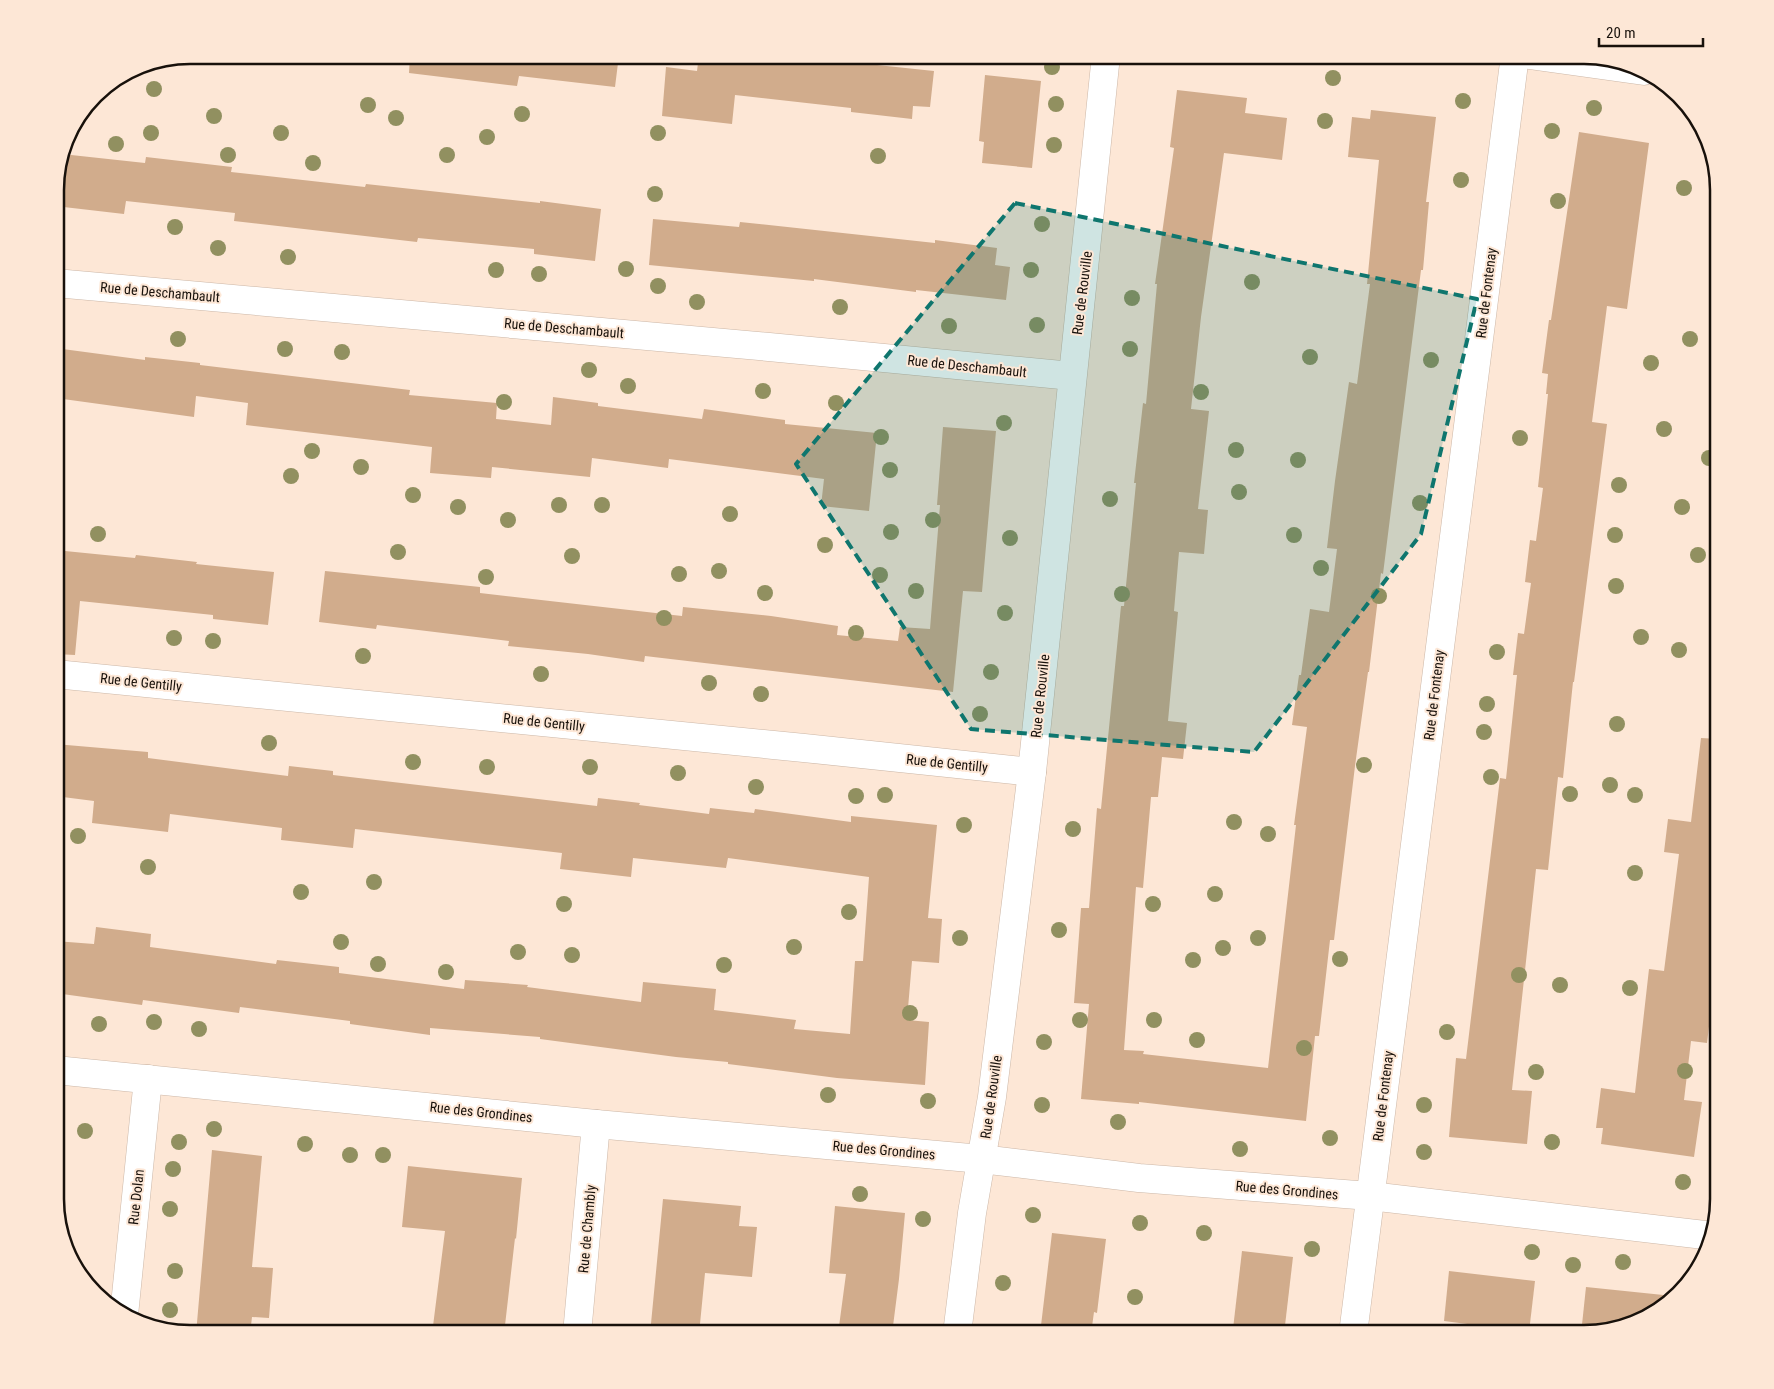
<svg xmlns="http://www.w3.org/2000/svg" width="1774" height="1389" font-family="'Roboto Condensed',sans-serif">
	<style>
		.building { fill: #d1ac8c }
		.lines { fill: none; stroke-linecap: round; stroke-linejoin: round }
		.minor-casing { stroke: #ccb7a7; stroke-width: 29 }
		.minor { stroke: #fff; stroke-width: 28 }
		.tree { fill: #919060 }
		.marked { fill: #0f766e; fill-opacity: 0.2; stroke: #0f766e; stroke-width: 4; stroke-dasharray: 10 6; stroke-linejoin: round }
		.labels { text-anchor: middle; stroke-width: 4; stroke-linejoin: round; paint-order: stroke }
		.street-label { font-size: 14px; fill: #18110b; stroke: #fde7d6 }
		.rim { fill: none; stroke: #18110b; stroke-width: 2.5 }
	</style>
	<rect width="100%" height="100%" fill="#fde7d6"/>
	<g class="building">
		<path d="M410,55H619L615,87L519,76L517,86L409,73Z"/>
		<path d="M699,55H782L934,71L930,107L913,106L912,119L851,112V108L735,95L732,124L662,116L666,67L697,71Z"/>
		<path d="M985,75L1041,81L1032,168L982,163L984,142L979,141Z"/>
		<path d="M1177,90L1247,98L1245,113L1287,118L1282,160L1224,153L1201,317L1191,409L1209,411L1198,509L1208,510L1204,554L1179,552L1174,611L1178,612L1168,721L1187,723L1183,759L1162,757L1158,797H1151L1143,888L1136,887L1124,1050L1144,1051L1143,1054L1268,1068L1296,825H1294L1307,727L1292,725L1299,675H1301L1310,609L1329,612L1337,549L1327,548L1335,481L1349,382L1357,384L1370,284H1367L1379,160L1348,157L1352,117L1370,119L1371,110L1436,117L1426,202H1429L1423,270H1421L1383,574L1381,573L1369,672H1368L1355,766L1334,940H1330L1319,1036H1315L1306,1121L1139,1102V1104L1081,1099L1089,1004L1074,1003L1081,908H1089L1097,808L1101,809L1121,606H1124L1136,483H1134L1143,403L1146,404L1157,284H1155L1174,148L1170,147Z"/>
		<path d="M1579,132L1649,143L1627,309L1607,306L1592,422L1607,424L1574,682H1573L1563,778L1558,777L1548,870L1536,869L1512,1090L1532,1091L1527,1144L1449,1137L1456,1058L1466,1059L1500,778L1506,779L1517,675H1513L1518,633L1524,634L1531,583L1525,582L1530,540L1536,541L1543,488L1538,487L1548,394H1546L1548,374L1542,373L1549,320H1551Z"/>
		<path d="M62,154L145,163L146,157L232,167L231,172L365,187L366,184L540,203V201L601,209L595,261L534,254V249L418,238L417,242L234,221L235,213L126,201L124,214L55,206V181Z"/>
		<path d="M653,219L739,227L740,222L935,243V240L997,248L995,265L1010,267L1006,300L916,290V292L814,279V281L649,265Z"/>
		<path d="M55,348L145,360V357L200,363V365L410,390L409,395L497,403L496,419L551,425L553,397L598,403V406L702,419L704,409L785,420V424L877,433L869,511L821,506L824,479L669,459L668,468L592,458L590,477L492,467L491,478L430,473L432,447L246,425L248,403L196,396L194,417L63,399L65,384L55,382Z"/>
		<path d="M943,427L996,431L982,592L963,591L953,692L645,656L644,662L588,654L508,646L509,641L377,625L376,629L319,622L325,571L480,587V593L682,616L683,607L771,616L838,626L837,635L898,641L900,627L930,629L940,505H937Z"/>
		<path d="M55,550L135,558L136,555L197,562L196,564L274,572L268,625L213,619V615L80,601L75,655L55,654Z"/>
		<path d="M1701,738L1719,739V960H1717L1707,1043L1691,1041L1684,1100L1702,1102L1694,1157L1601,1144L1603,1128H1596L1601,1088L1635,1093L1649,969L1664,971L1679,854L1664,852L1668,819L1691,822Z"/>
		<path d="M55,744L148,752V758L288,776L289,766L333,771V775L597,806L598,798L640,803L639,805L709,814L710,808L754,813L755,809L851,822V816L937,825L928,918L942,919L939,963L912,961L907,1020L929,1022L925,1085L837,1078L728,1064V1062L676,1057L540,1039V1037L430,1028V1035L350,1024V1021L240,1007L239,1013L143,1000L142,1005L55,993V941L94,944L96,927L151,934L150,947L276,964L277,960L339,967V973L464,989L465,980L528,985L527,987L641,1002L643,982L716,989L714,1010L796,1020L794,1029L850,1034L855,961H863L869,877L728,858L726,868L633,858L631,877L560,869L562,853L355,829L353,848L281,840L282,828L170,814L168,832L92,823L94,801L55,796Z"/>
		<path d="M212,1150L262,1156L252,1267L273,1268L269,1318L252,1317L250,1334H196Z"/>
		<path d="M408,1166L522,1178L516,1239L515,1238L504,1334H432L445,1231L402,1227Z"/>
		<path d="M663,1199L741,1206L739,1226L757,1227L752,1277L705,1273L699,1334H650Z"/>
		<path d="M835,1206L905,1213L899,1279L892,1334H838L846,1274L829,1273Z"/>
		<path d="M1052,1233L1106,1239L1097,1313L1094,1312L1091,1334H1040Z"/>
		<path d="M1242,1251L1293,1257L1284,1334L1233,1329Z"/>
		<path d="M1449,1271L1535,1281L1529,1332L1444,1321Z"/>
		<path d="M1586,1287L1673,1296L1644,1320L1581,1334Z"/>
	</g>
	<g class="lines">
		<g class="minor-casing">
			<g id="minor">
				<path d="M1529,55L1644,71"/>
				<path d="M55,283L769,347L1072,376"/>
				<path d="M55,674L804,748L1032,772"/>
				<path d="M55,1070L596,1124L981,1159L1139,1178L1370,1196L1713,1236"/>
				<path d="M124,1315L148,1079"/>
				<path d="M577,1334L596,1124"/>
				<path d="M957,1334L972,1213L992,1097L1032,772L1106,55"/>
				<path d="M1353,1334L1515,55"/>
			</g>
		</g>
		<use href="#minor" class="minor"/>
	</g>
	<g class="tree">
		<circle cx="1052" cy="67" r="8"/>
		<circle cx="1333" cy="78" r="8"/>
		<circle cx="154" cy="89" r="8"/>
		<circle cx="1463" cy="101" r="8"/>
		<circle cx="1056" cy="104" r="8"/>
		<circle cx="368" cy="105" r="8"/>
		<circle cx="1594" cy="108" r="8"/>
		<circle cx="522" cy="114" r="8"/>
		<circle cx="214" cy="116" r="8"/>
		<circle cx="396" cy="118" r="8"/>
		<circle cx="1325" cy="121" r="8"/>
		<circle cx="1552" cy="131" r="8"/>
		<circle cx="151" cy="133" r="8"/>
		<circle cx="281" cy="133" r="8"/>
		<circle cx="658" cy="133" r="8"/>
		<circle cx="487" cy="137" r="8"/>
		<circle cx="116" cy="144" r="8"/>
		<circle cx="1054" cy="145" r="8"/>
		<circle cx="228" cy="155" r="8"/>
		<circle cx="447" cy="155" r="8"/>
		<circle cx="878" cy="156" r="8"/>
		<circle cx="313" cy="163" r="8"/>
		<circle cx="1461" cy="180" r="8"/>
		<circle cx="1684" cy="188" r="8"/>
		<circle cx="655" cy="194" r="8"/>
		<circle cx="1558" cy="201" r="8"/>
		<circle cx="1042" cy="224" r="8"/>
		<circle cx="175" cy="227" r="8"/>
		<circle cx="218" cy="248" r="8"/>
		<circle cx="288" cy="257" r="8"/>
		<circle cx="626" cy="269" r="8"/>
		<circle cx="496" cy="270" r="8"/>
		<circle cx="1031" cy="270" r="8"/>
		<circle cx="539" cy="274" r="8"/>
		<circle cx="1252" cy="282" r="8"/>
		<circle cx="658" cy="286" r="8"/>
		<circle cx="1132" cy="298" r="8"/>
		<circle cx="697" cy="302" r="8"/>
		<circle cx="840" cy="307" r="8"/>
		<circle cx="1037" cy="325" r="8"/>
		<circle cx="949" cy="326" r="8"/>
		<circle cx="178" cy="339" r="8"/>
		<circle cx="1690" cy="339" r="8"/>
		<circle cx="285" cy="349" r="8"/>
		<circle cx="1130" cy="349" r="8"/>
		<circle cx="342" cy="352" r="8"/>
		<circle cx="1310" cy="357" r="8"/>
		<circle cx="1431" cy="360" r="8"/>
		<circle cx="1651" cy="363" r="8"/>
		<circle cx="589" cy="370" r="8"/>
		<circle cx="628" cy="386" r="8"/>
		<circle cx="763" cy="391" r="8"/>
		<circle cx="1201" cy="392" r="8"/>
		<circle cx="504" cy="402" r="8"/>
		<circle cx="836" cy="403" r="8"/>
		<circle cx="1004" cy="423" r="8"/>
		<circle cx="1664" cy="429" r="8"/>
		<circle cx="881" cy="437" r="8"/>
		<circle cx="1520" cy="438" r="8"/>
		<circle cx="1236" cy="450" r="8"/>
		<circle cx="312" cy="451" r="8"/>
		<circle cx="1709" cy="458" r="8"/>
		<circle cx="1298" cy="460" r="8"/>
		<circle cx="361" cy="467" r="8"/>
		<circle cx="890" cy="470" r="8"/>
		<circle cx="291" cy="476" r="8"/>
		<circle cx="1619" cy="485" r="8"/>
		<circle cx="1239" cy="492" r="8"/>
		<circle cx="413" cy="495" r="8"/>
		<circle cx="1110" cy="499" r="8"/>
		<circle cx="1420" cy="503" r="8"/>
		<circle cx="559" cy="505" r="8"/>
		<circle cx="602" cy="505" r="8"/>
		<circle cx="458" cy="507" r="8"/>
		<circle cx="1682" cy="507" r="8"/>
		<circle cx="730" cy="514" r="8"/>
		<circle cx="508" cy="520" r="8"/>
		<circle cx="933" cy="520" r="8"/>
		<circle cx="891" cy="532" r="8"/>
		<circle cx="98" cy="534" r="8"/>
		<circle cx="1294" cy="535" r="8"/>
		<circle cx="1615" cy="535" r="8"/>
		<circle cx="1010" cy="538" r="8"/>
		<circle cx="825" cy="545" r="8"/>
		<circle cx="398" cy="552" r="8"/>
		<circle cx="1698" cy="555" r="8"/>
		<circle cx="572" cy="556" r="8"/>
		<circle cx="1321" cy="568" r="8"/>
		<circle cx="719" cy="571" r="8"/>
		<circle cx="679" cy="574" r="8"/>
		<circle cx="880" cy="575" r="8"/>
		<circle cx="486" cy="577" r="8"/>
		<circle cx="1616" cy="586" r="8"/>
		<circle cx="916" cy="591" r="8"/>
		<circle cx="765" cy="593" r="8"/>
		<circle cx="1122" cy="594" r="8"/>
		<circle cx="1379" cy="596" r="8"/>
		<circle cx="1005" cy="613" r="8"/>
		<circle cx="664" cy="618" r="8"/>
		<circle cx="856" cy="633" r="8"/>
		<circle cx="1641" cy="637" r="8"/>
		<circle cx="174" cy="638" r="8"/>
		<circle cx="213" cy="641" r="8"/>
		<circle cx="1679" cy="650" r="8"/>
		<circle cx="1497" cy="652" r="8"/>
		<circle cx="363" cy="656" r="8"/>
		<circle cx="991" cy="672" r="8"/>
		<circle cx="541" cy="674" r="8"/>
		<circle cx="709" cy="683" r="8"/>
		<circle cx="761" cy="694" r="8"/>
		<circle cx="1487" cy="704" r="8"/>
		<circle cx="980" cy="714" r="8"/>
		<circle cx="1617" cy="724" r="8"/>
		<circle cx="1484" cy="732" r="8"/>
		<circle cx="269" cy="743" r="8"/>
		<circle cx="413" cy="762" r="8"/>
		<circle cx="1364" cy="765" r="8"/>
		<circle cx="487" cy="767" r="8"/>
		<circle cx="590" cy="767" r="8"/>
		<circle cx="678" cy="773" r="8"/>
		<circle cx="1491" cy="777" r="8"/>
		<circle cx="1610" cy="785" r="8"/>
		<circle cx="756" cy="787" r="8"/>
		<circle cx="1570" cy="794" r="8"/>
		<circle cx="885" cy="795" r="8"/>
		<circle cx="1635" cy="795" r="8"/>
		<circle cx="856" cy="796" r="8"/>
		<circle cx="1234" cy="822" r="8"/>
		<circle cx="964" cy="825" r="8"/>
		<circle cx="1073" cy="829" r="8"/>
		<circle cx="1268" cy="834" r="8"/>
		<circle cx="78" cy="836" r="8"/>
		<circle cx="148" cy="867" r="8"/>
		<circle cx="1635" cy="873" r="8"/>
		<circle cx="374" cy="882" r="8"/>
		<circle cx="301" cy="892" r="8"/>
		<circle cx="1215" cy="894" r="8"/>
		<circle cx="564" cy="904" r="8"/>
		<circle cx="1153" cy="904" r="8"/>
		<circle cx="849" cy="912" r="8"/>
		<circle cx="1059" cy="930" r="8"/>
		<circle cx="960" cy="938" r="8"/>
		<circle cx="1258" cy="938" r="8"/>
		<circle cx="341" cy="942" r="8"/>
		<circle cx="794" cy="947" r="8"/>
		<circle cx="1223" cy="948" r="8"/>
		<circle cx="518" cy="952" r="8"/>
		<circle cx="572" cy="955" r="8"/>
		<circle cx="1340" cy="959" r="8"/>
		<circle cx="1193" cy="960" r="8"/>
		<circle cx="378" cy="964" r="8"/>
		<circle cx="724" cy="965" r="8"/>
		<circle cx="446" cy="972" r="8"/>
		<circle cx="1519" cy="975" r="8"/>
		<circle cx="1560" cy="985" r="8"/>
		<circle cx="1630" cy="988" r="8"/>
		<circle cx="910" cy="1013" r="8"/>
		<circle cx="1080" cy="1020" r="8"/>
		<circle cx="1154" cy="1020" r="8"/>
		<circle cx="154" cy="1022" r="8"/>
		<circle cx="99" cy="1024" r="8"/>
		<circle cx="199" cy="1029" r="8"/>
		<circle cx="1447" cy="1032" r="8"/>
		<circle cx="1197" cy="1040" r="8"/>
		<circle cx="1044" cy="1042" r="8"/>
		<circle cx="1304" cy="1048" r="8"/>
		<circle cx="1685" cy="1071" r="8"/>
		<circle cx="1536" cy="1072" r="8"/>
		<circle cx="828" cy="1095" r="8"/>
		<circle cx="928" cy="1101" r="8"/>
		<circle cx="1042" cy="1105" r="8"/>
		<circle cx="1424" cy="1105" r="8"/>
		<circle cx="1118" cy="1122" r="8"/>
		<circle cx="214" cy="1129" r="8"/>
		<circle cx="85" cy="1131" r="8"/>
		<circle cx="1330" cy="1138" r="8"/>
		<circle cx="179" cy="1142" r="8"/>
		<circle cx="1552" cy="1142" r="8"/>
		<circle cx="305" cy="1144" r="8"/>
		<circle cx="1240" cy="1149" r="8"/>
		<circle cx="1424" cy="1152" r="8"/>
		<circle cx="350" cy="1155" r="8"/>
		<circle cx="383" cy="1155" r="8"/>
		<circle cx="173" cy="1169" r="8"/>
		<circle cx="1683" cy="1182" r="8"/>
		<circle cx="860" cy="1194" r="8"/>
		<circle cx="170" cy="1209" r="8"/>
		<circle cx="1033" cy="1215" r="8"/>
		<circle cx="923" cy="1219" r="8"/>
		<circle cx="1140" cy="1223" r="8"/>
		<circle cx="1204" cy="1233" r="8"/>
		<circle cx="1312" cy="1249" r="8"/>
		<circle cx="1532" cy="1252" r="8"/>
		<circle cx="1623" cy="1262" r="8"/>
		<circle cx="1573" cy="1265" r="8"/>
		<circle cx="175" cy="1271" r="8"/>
		<circle cx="1003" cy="1283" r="8"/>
		<circle cx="1135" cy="1297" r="8"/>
		<circle cx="170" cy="1310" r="8"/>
	</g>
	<path class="marked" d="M1015,203L1477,299L1421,534L1254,752L971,729L796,464Z"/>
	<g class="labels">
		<g class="street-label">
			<text transform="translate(160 292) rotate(5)" y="5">Rue de Deschambault</text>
			<text transform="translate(1082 293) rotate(-83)" y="5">Rue de Rouville</text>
			<text transform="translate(1486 293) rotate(-83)" y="5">Rue de Fontenay</text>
			<text transform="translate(564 328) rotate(5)" y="5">Rue de Deschambault</text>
			<text transform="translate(967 366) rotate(6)" y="5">Rue de Deschambault</text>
			<text transform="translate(141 682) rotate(6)" y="5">Rue de Gentilly</text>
			<text transform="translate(1434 695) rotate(-83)" y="5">Rue de Fontenay</text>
			<text transform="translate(1040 696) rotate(-84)" y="5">Rue de Rouville</text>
			<text transform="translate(544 722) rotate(6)" y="5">Rue de Gentilly</text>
			<text transform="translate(947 763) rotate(6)" y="5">Rue de Gentilly</text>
			<text transform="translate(1383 1096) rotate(-83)" y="5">Rue de Fontenay</text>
			<text transform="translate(991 1097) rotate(-82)" y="5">Rue de Rouville</text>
			<text transform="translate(481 1112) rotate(6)" y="5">Rue des Grondines</text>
			<text transform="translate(884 1150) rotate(5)" y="5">Rue des Grondines</text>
			<text transform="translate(1287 1190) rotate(5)" y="5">Rue des Grondines</text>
			<text transform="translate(136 1197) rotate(-84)" y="5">Rue Dolan</text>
			<text transform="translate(587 1229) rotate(-85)" y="5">Rue de Chambly</text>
		</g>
	</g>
	<path d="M0 0H1774V1389H0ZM190 64H1584A126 126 0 0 1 1710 190V1199A126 126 0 0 1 1584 1325H190A126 126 0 0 1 64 1199V190A126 126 0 0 1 190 64Z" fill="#fde7d6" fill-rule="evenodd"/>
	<path class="rim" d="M190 64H1584A126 126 0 0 1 1710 190V1199A126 126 0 0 1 1584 1325H190A126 126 0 0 1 64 1199V190A126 126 0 0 1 190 64Z"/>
	<path d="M1599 38v8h104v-8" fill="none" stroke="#18110b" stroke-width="2.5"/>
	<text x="1606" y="38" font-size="15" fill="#18110b" stroke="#fde7d6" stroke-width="4" paint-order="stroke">20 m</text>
</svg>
